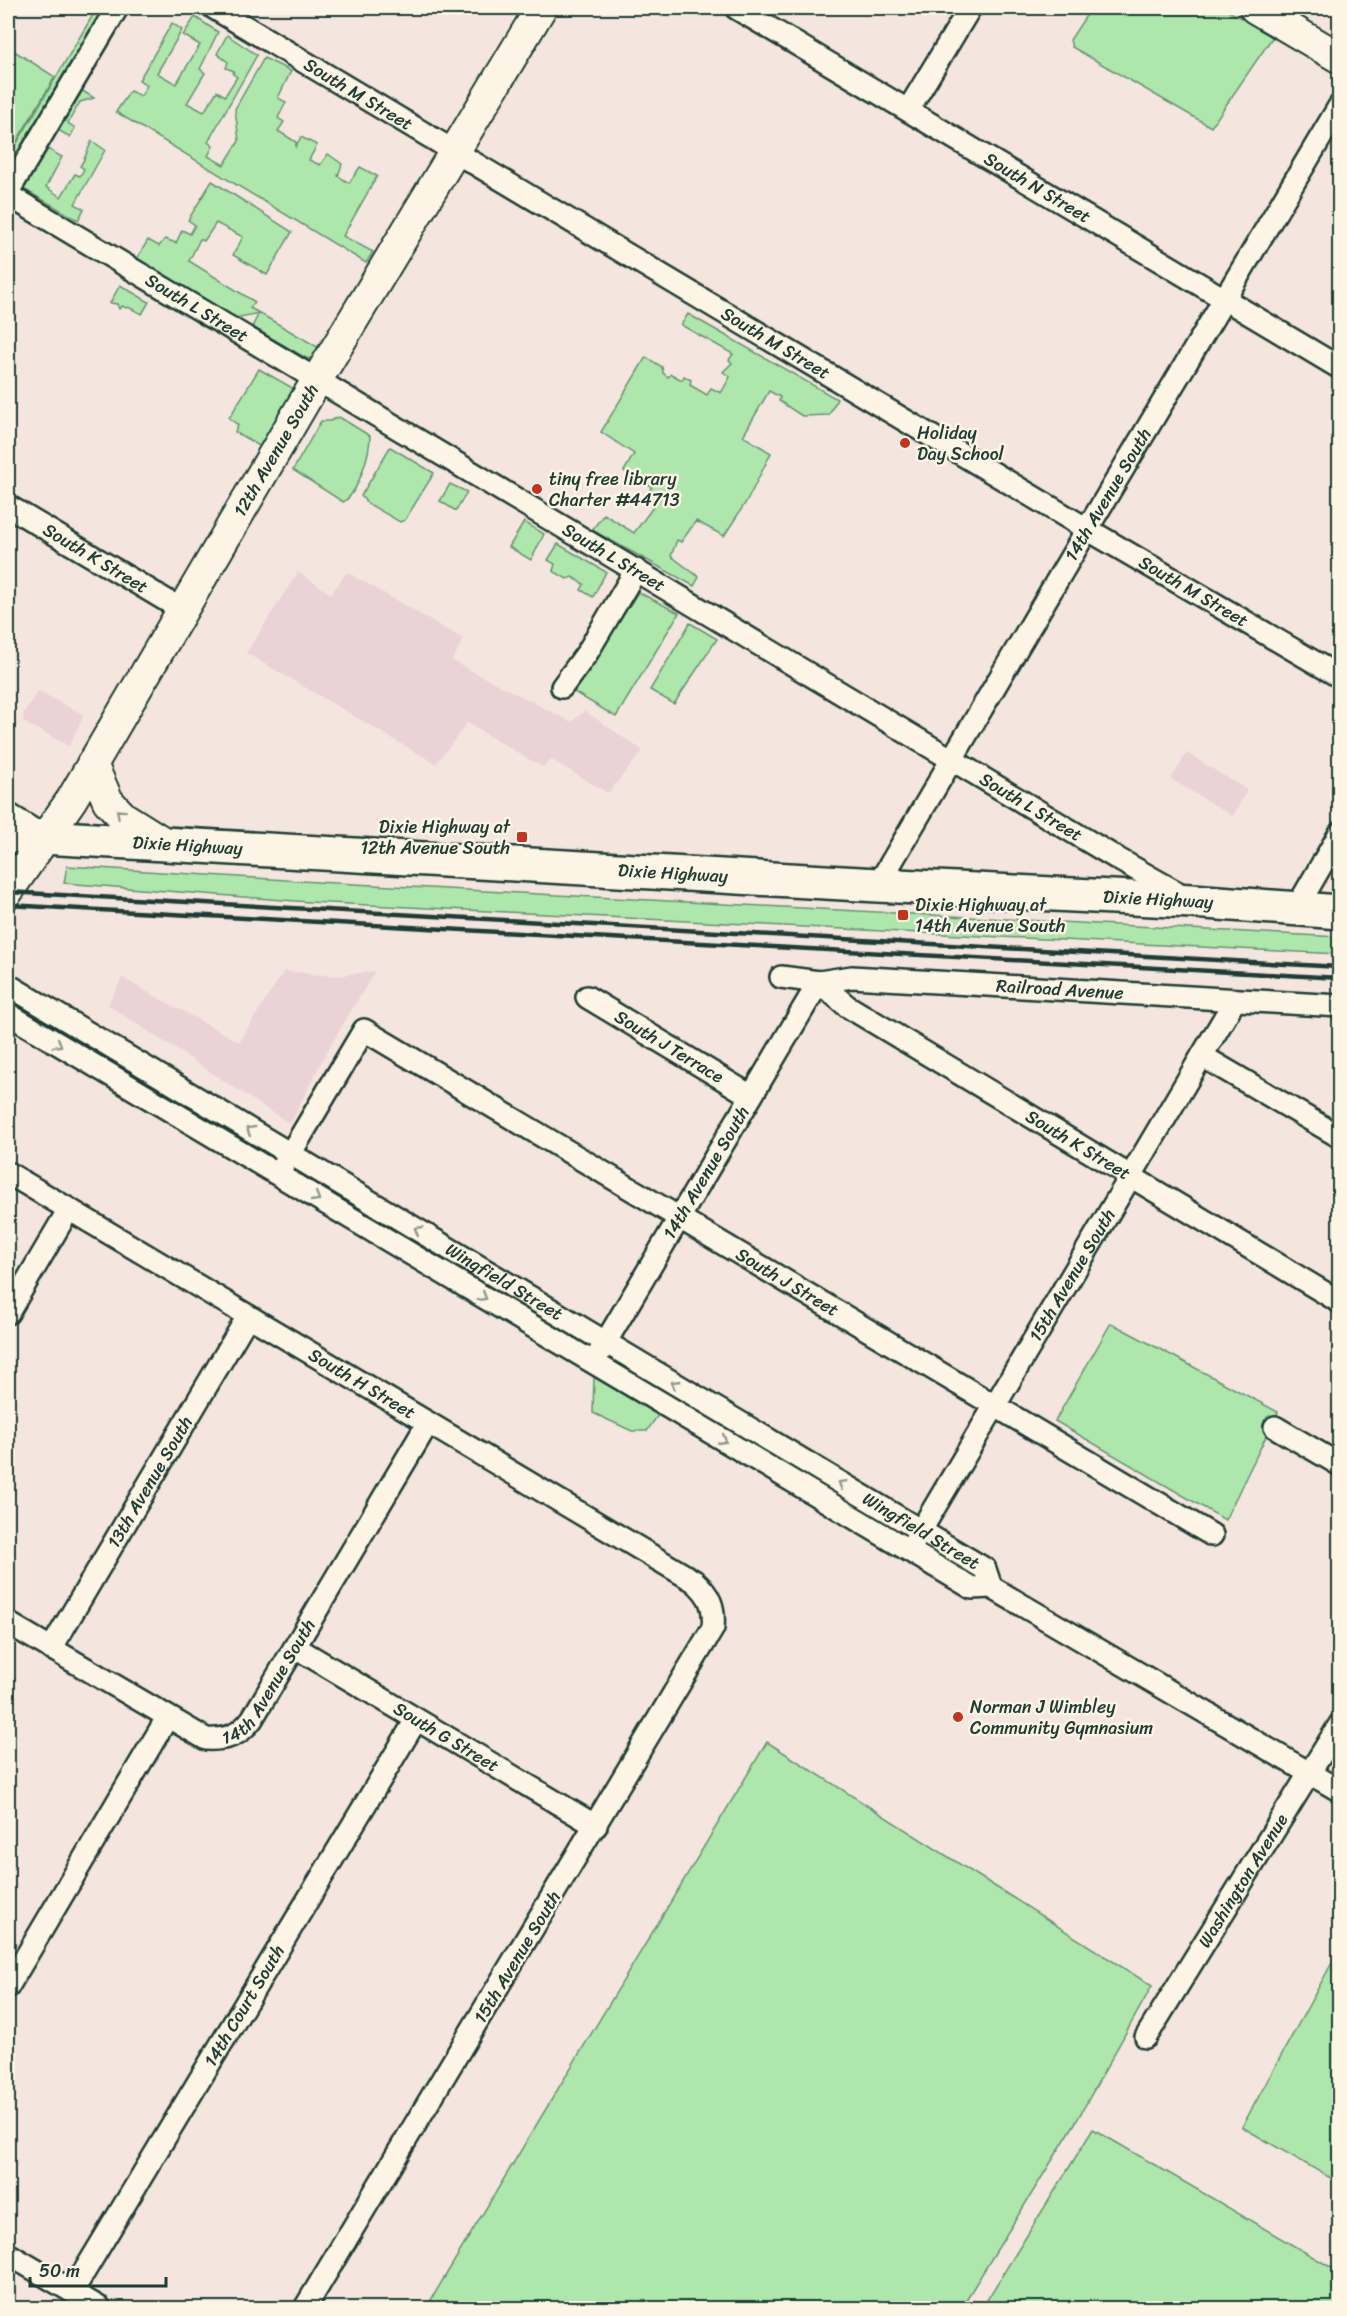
<svg xmlns="http://www.w3.org/2000/svg" width="1347" height="2316" font-family="Sriracha,sans-serif">
	<style>
		.built { fill: #ebd2d6 }
		.green { fill: #ade7ac; stroke: #669270; stroke-width: 1.5 }
		.lines { fill: none; stroke-linecap: round; stroke-linejoin: round }
		.street-casing { stroke: #1f3d34; stroke-width: 26 }
		.secondary-casing { stroke: #1f3d34; stroke-width: 34 }
		.primary-casing { stroke: #1f3d34; stroke-width: 38 }
		.street { stroke: #fcf5e5; stroke-width: 21 }
		.secondary { stroke: #fcf5e5; stroke-width: 30 }
		.primary { stroke: #fcf5e5; stroke-width: 33 }
		.rail { stroke: #1f3d34; stroke-width: 4.5 }
		.oneway { stroke: #8e998c }
		.poi-dot { fill: #c8321e; stroke: #fcf5e5; stroke-width: 2 }
		.labels { text-anchor: middle; stroke-width: 5; stroke-linejoin: round; paint-order: stroke }
		.street-label { font-size: 18px; fill: #1f3d34; stroke: #fcf5e5 }
		.poi-label { font-size: 18px; fill: #1f3d34; stroke: #fcf5e5; text-anchor: start }
	</style>
	<rect width="100%" height="100%" fill="#f4e5de"/>
	<filter id="ink" filterUnits="userSpaceOnUse"><feTurbulence type="fractalNoise" baseFrequency=".0167" numOctaves="2"/><feDisplacementMap in="SourceGraphic" scale="12" xChannelSelector="R" yChannelSelector="G"/><feConvolveMatrix kernelMatrix="1 2 1 2 8 2 1 2 1" color-interpolation-filters="sRGB"/></filter>
	<g filter="url(#ink)">
		<g class="built">
			<path d="M298,572L331,594L347,572L463,639L452,661L571,722L585,711L643,751L608,793L552,760L542,767L467,723L436,764L246,653Z"/>
			<path d="M38,691L84,715L69,746L24,722L23,714Z"/>
			<path d="M1187,753L1247,790L1233,816L1171,779Z"/>
			<path d="M284,971L335,976L375,971L327,1051L290,1124L108,1005L122,978L239,1042Z"/>
		</g>
		<g class="green">
			<path d="M97,8H107L8,174V158Z"/>
			<path d="M1091,8H1223L1274,35L1211,127L1072,47L1070,40Z"/>
			<path d="M195,17L218,32L200,69L205,73L187,103L204,112L217,91L225,96L237,77L233,74L234,71L226,68L228,62L217,54L227,35L257,55L208,142L213,146L208,156L224,165L239,141L235,109L264,58L291,71L278,98L286,102L278,118L284,122L278,131L296,142V146L301,137L317,145L309,160L320,165L328,154L342,164L338,176L349,183L360,167L377,176L343,236L373,252L366,263L116,112L130,91L141,96L147,85L139,80L172,23L182,30L157,73L176,84L200,45L183,35Z"/>
			<path d="M8,47L55,77L8,156Z"/>
			<path d="M78,88L94,98L80,102L68,123L75,128L70,137L53,127Z"/>
			<path d="M92,141L105,150L76,202L75,204L84,209L78,220L22,188L44,147L62,157L46,187L61,197L75,174L80,176L84,169L80,166C86,158 87,150 92,141Z"/>
			<path d="M212,181L292,232L267,275L233,255L243,237L216,223L204,241L200,239L189,261L255,302L250,308L259,313L321,349L315,359L306,358L252,327L259,313L230,319L133,265L148,240L159,246L165,239L176,243L182,230L190,234L195,225L188,220Z"/>
			<path d="M120,285L149,302L142,314L128,307L126,308L122,306L119,309L117,304L110,303Z"/>
			<path d="M688,314L837,399L829,415L802,416L779,401L780,397L769,391L743,436L771,453L748,499L724,536L696,521L681,542L677,540L671,556L699,577L694,586L592,530L604,514L634,533L659,499L650,489L652,487L624,471L634,454L601,432L646,357L662,367L663,373L668,377L671,374L682,380L684,376L691,380L690,385L707,395L711,388L721,393L730,377L723,372L732,363L729,360L733,354L681,325Z"/>
			<path d="M259,369L296,390L261,447L235,432L238,425L229,418Z"/>
			<path d="M339,417L370,436C370,453 358,494 343,502L293,470L321,421H330Z"/>
			<path d="M390,447L434,473L405,520L400,522L367,503L361,496Z"/>
			<path d="M450,484L467,492L456,511L440,501Z"/>
			<path d="M524,522L544,534L531,560L509,547Z"/>
			<path d="M558,544L606,572L593,597L581,590L584,584L572,577L567,579L553,571L555,564L548,560Z"/>
			<path d="M638,592L679,613L616,717L574,692Z"/>
			<path d="M690,623L717,639L674,704L650,690Z"/>
			<path d="M67,866L317,882L1339,937V954L309,902L64,883Z"/>
			<path d="M1111,1323L1278,1412L1225,1520L1055,1421Z"/>
			<path d="M594,1377L658,1415L647,1431H632L593,1413Z"/>
			<path d="M767,1742L1152,1986L1077,2120L961,2308H426Z"/>
			<path d="M1339,1950V2183L1242,2127Z"/>
			<path d="M1093,2129L1339,2272V2308H982Z"/>
		</g>
		<g class="lines">
			<g class="street-casing">
				<g id="street">
					<path id="s1" d="M214,8L1087,529L1340,677"/>
					<path id="s2" d="M736,8L1340,368"/>
					<path d="M908,110L970,8"/>
					<path d="M8,192L117,8"/>
					<path id="s3" d="M8,195L1118,859L1185,897"/>
					<path id="s4" d="M8,506L184,611"/>
					<path d="M562,687L587,653L636,570"/>
					<path d="M8,814L40,834"/>
					<path id="s5" d="M878,885L1095,516L1340,105"/>
					<path d="M1296,909L1340,833"/>
					<path id="s6" d="M781,977L819,982L852,977L1340,1006"/>
					<path id="s7" d="M8,985L985,1569L991,1587"/>
					<path id="s8" d="M587,997L751,1096"/>
					<path d="M8,1014L972,1588L991,1587L1340,1791"/>
					<path d="M1202,1056L1340,1137"/>
					<path id="s9" d="M283,1166L364,1030L1212,1535"/>
					<path id="s10" d="M8,1173L694,1581C710,1595 715,1607 713,1628L305,2308"/>
					<path d="M8,1313L69,1209"/>
					<path id="s11" d="M598,1355L819,982L847,1006L1340,1302"/>
					<path d="M1275,1427L1340,1465"/>
					<path id="s12" d="M914,1542L1235,1000"/>
					<path id="s13" d="M8,1623L206,1739C226,1740 239,1736 252,1719L428,1423"/>
					<path id="s14" d="M295,1647L596,1826"/>
					<path id="s15" d="M51,1649L248,1316"/>
					<path d="M8,1987L167,1718"/>
					<path id="s16" d="M1146,2037L1340,1724"/>
					<path d="M8,2254L100,2308"/>
					<path id="s17" d="M72,2292L416,1720"/>
				</g>
			</g>
			<g class="secondary-casing">
				<g id="secondary">
					<path d="M1255,8L1340,58"/>
					<path d="M92,764L108,801L123,817L166,844"/>
					<path id="s18" d="M8,891L72,799L317,380L541,8"/>
				</g>
			</g>
			<g class="primary-casing">
				<g id="primary">
					<path id="s19" d="M8,835L878,885L1192,901L1340,912"/>
				</g>
			</g>
			<use href="#street" class="street"/>
			<use href="#secondary" class="secondary"/>
			<use href="#primary" class="primary"/>
			<g class="rail">
				<path d="M8,892L1340,967"/>
				<path d="M8,905L1340,978"/>
			</g>
		</g>
		<defs><path id="oneway-chevron" d="M-2-3.5L2.5 0L-2 3.5" fill="none" stroke-width="1.6" stroke-linecap="round" stroke-linejoin="round" transform="scale(1.5)"/></defs>
		<g class="oneway">
			<use href="#oneway-chevron" transform="translate(120 813) rotate(-138)"/>
			<use href="#oneway-chevron" transform="translate(58 1044) rotate(31)"/>
			<use href="#oneway-chevron" transform="translate(250 1130) rotate(-149)"/>
			<use href="#oneway-chevron" transform="translate(316 1198) rotate(31)"/>
			<use href="#oneway-chevron" transform="translate(418 1230) rotate(-149)"/>
			<use href="#oneway-chevron" transform="translate(483 1297) rotate(31)"/>
			<use href="#oneway-chevron" transform="translate(675 1384) rotate(-149)"/>
			<use href="#oneway-chevron" transform="translate(723 1440) rotate(31)"/>
			<use href="#oneway-chevron" transform="translate(842 1484) rotate(-149)"/>
		</g>
	</g>
	<g class="poi-dot">
		<circle cx="905" cy="443" r="6"/>
		<circle cx="537" cy="489" r="6"/>
		<rect x="516" y="831" width="12" height="12" rx="3"/>
		<rect x="897" y="909" width="12" height="12" rx="3"/>
		<circle cx="958" cy="1717" r="6"/>
	</g>
	<g class="labels">
		<g class="street-label">
			<text dy="6" stroke="none"><textPath href="#s1" startOffset="168">South M Street</textPath></text>
			<text dy="6" stroke="none"><textPath href="#s2" startOffset="351">South N Street</textPath></text>
			<text dy="6" stroke="none"><textPath href="#s3" startOffset="220">South L Street</textPath></text>
			<text dy="6" stroke="none"><textPath href="#s1" startOffset="654">South M Street</textPath></text>
			<text dy="6" stroke="none"><textPath href="#s18" startOffset="516">12th Avenue South</textPath></text>
			<text dy="6" stroke="none"><textPath href="#s5" startOffset="453">14th Avenue South</textPath></text>
			<text dy="6" stroke="none"><textPath href="#s3" startOffset="706">South L Street</textPath></text>
			<text dy="6" stroke="none"><textPath href="#s4" startOffset="102">South K Street</textPath></text>
			<text dy="6" stroke="none"><textPath href="#s1" startOffset="1140">South M Street</textPath></text>
			<text dy="6" stroke="none"><textPath href="#s3" startOffset="1192">South L Street</textPath></text>
			<text dy="6" stroke="none"><textPath href="#s19" startOffset="180">Dixie Highway</textPath></text>
			<text dy="6" stroke="none"><textPath href="#s19" startOffset="666">Dixie Highway</textPath></text>
			<text dy="6" stroke="none"><textPath href="#s19" startOffset="1152">Dixie Highway</textPath></text>
			<text dy="6" stroke="none"><textPath href="#s6" startOffset="280">Railroad Avenue</textPath></text>
			<text dy="6" stroke="none"><textPath href="#s8" startOffset="96">South J Terrace</textPath></text>
			<text dy="6" stroke="none"><textPath href="#s11" startOffset="740">South K Street</textPath></text>
			<text dy="6" stroke="none"><textPath href="#s11" startOffset="212">14th Avenue South</textPath></text>
			<text dy="6" stroke="none"><textPath href="#s12" startOffset="310">15th Avenue South</textPath></text>
			<text dy="6" stroke="none"><textPath href="#s7" startOffset="578">Wingfield Street</textPath></text>
			<text dy="6" stroke="none"><textPath href="#s9" startOffset="651">South J Street</textPath></text>
			<text dy="6" stroke="none"><textPath href="#s10" startOffset="412">South H Street</textPath></text>
			<text dy="6" stroke="none"><textPath href="#s15" startOffset="194">13th Avenue South</textPath></text>
			<text dy="6" stroke="none"><textPath href="#s7" startOffset="1064">Wingfield Street</textPath></text>
			<text dy="6" stroke="none"><textPath href="#s13" startOffset="321">14th Avenue South</textPath></text>
			<text dy="6" stroke="none"><textPath href="#s14" startOffset="176">South G Street</textPath></text>
			<text dy="6" stroke="none"><textPath href="#s16" startOffset="184">Washington Avenue</textPath></text>
			<text transform="translate(517 1957) rotate(-59)" y="6">15th Avenue South</text>
			<text dy="6" stroke="none"><textPath href="#s17" startOffset="334">14th Court South</textPath></text>
		</g>
		<g class="poi-label">
			<text x="917" y="439">Holiday<tspan x="917" dy="21">Day School</tspan></text>
			<text x="549" y="485">tiny free library<tspan x="549" dy="21">Charter #44713</tspan></text>
			<text x="510" y="833" text-anchor="end">Dixie Highway at<tspan x="510" dy="21">12th Avenue South</tspan></text>
			<text x="915" y="911">Dixie Highway at<tspan x="915" dy="21">14th Avenue South</tspan></text>
			<text x="970" y="1713">Norman J Wimbley<tspan x="970" dy="21">Community Gymnasium</tspan></text>
		</g>
	</g>
	<rect width="1347" height="2316" fill="none" stroke="#fcf5e5" stroke-width="30"/>
	<rect x="15" y="15" width="1317" height="2286" fill="none" stroke="#1f3d34" stroke-width="2" filter="url(#ink)"/>
	<path d="M30 2277v9h136v-9" fill="none" stroke="#1f3d34" stroke-width="3"/>
	<text x="39" y="2277" font-size="18" fill="#1f3d34" stroke="#fcf5e5" stroke-width="4.5" paint-order="stroke">50 m</text>
</svg>
